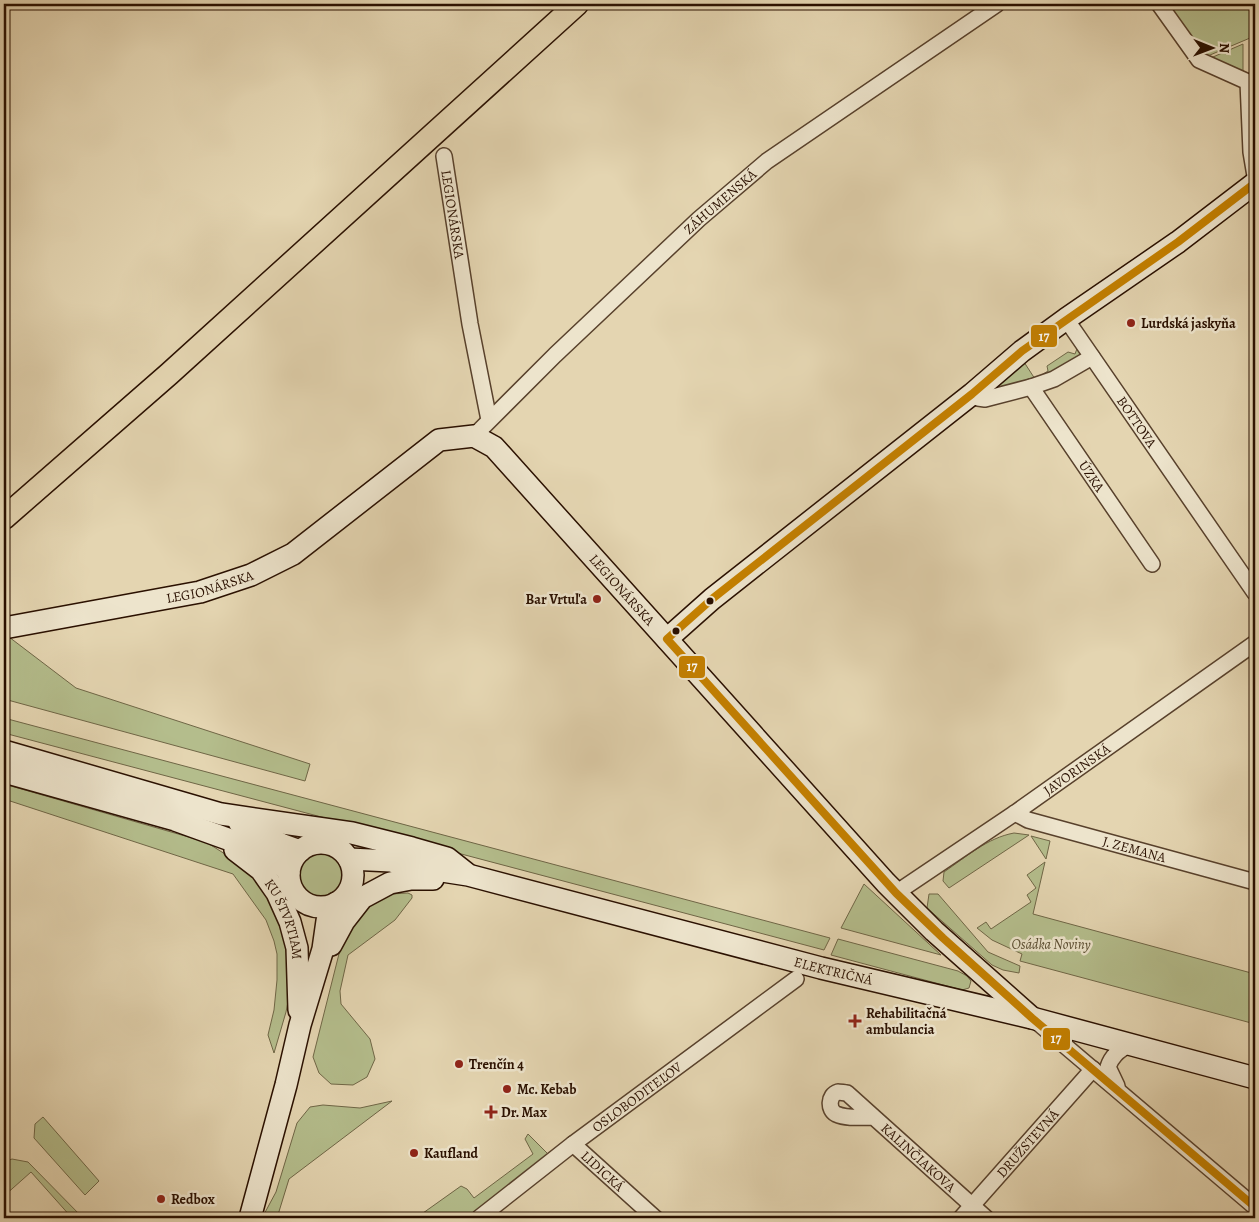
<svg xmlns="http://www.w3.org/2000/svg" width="1259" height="1222" font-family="Alegreya,serif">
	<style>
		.green { fill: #b4bd8c; stroke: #6f6646 }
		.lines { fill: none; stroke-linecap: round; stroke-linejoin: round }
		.street-casing { stroke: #58412c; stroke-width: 18 }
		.secondary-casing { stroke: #2a1000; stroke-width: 24 }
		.primary-casing { stroke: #2a1000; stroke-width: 25 }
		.street { stroke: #ede4cc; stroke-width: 15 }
		.secondary { stroke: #ede4cc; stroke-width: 21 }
		.primary { stroke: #e4d5b1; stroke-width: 22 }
		.bus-1-casing { stroke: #ede4cc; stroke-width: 11 }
		.bus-1 { stroke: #c48000; stroke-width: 8 }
		.poi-dot { fill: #8f2418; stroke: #ede4cc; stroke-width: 2 }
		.bus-dot { fill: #2a1000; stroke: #ede4cc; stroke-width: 2 }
		.labels { text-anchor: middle; stroke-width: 5; stroke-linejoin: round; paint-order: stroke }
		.street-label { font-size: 14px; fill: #2a1000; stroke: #ede4cc }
		.poi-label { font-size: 14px; font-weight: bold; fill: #2a1000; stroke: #ede4cc; text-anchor: start }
		.park-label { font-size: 14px; font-style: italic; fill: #5a4d31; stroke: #ede4cc }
		.line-badge { stroke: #ede4cc; stroke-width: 2 }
		.badge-label { font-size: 14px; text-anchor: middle; font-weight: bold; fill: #fff }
	</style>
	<rect width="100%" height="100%" fill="#e4d5b1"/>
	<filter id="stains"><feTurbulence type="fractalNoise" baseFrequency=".004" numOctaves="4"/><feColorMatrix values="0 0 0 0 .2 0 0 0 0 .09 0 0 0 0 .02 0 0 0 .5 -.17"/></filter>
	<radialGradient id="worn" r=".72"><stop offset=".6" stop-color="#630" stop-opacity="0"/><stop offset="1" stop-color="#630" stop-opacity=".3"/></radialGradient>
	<g class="green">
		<path d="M1165,4H1255V145L1250,38L1203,58Z"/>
		<path d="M1243,44V75L1206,60Z"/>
		<path d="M1078,346L1080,355L1036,383L983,397L1024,362L1035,379L1048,371L1047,366L1068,352L1075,354Z"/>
		<path d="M4,637H9L76,688L310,764L305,781L4,699Z"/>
		<path d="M4,718L830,938L824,950L4,733Z"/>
		<path d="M4,784L206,842L244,866L284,918L291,986L286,1012L274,1053L268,1035L274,1010L277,980V954L274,941L266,920L233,874L4,799Z"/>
		<path d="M1014,833L1029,835L949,888L943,881L944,872C966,857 987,838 1014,833Z"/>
		<path d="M1031,836L1050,841L1046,859Z"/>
		<circle cx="320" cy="875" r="24"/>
		<path d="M1045,862L1033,914L1255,974V1024L1020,961L1022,954L992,940L977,928L986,922L991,929L1031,902L1027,895L1036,888L1027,875Z"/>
		<path d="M864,884L941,955L841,928Z"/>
		<path d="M408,893L412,895V898L395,920L348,955L340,991L341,1004L370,1039L375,1059L367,1077L353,1085L331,1084L319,1073L313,1057L343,938L355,920L373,903L391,894Z"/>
		<path d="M929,894H938L988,952L1020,966L1019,973L1003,970L992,965L927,908Z"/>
		<path d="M838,939L958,971L967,976L971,981L969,988L962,990L831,955Z"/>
		<path d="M392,1101L289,1179L277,1218H262L276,1192L297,1123L310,1107L323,1105L360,1108Z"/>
		<path d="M43,1117L99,1181L85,1195L34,1138L35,1124Z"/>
		<path d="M528,1134L548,1154L467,1218H416L461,1186L467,1189L474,1198L533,1154L525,1139Z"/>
		<path d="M12,1159L28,1162L83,1218H72L31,1172L4,1196V1162Z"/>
	</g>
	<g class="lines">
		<g class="street-casing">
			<g id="street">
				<path d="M1159,4L1199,60L1248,82L1251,152L1255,176"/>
				<path id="s1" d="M444,156L470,324L489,420"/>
				<path id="s2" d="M1066,319L1255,593"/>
				<path id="s3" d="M1031,387L1152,564"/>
				<path d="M972,394L978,398L985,399L1031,387L1054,379L1092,357"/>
				<path id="s4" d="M474,436L555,355L699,219L767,161L997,4"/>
				<path id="s5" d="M1015,813L1028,820L1255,882"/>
				<path id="s6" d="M896,893L1015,813L1255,643"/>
				<path d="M1037,1022L1255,1207"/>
				<path d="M1117,1086L1108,1067C1112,1055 1119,1051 1128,1045"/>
				<path id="s7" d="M873,1117C862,1117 847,1119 836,1114C828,1110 828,1095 838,1092C839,1092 846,1093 847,1093L986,1218"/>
				<path id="s8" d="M573,1144L655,1218"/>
				<path id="s9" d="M479,1218L573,1144L796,979"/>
				<path id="s10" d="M961,1218L1093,1069"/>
			</g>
		</g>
		<g class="secondary-casing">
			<g id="secondary">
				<path id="s11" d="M4,628L200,592L251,575L293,554L439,440L474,436L494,447L886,883L934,931L1032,1018"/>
				<path d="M667,639L712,599L972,394L1022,351L1066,319L1178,242L1255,183"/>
				<path d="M4,751L221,814L352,833L412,848L447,858L466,873"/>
				<path d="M4,772L175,820L247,846L278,861L289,873"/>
				<path d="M239,822L283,845L300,851"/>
				<circle cx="321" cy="875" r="32"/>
				<path id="s12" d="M235,850L261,870L277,893L290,922L297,948L299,1010"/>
				<path id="s13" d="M349,859L391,861L410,866L468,875L821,968L1032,1018L1255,1078"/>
				<path d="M331,945L344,921L362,898L390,883L411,879H433"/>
				<path d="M250,1218L286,1085L300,1025L323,949L327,921L336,903"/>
			</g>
		</g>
		<g class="primary-casing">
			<path id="primary" d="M4,518L169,374L577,4"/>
		</g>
		<use href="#street" class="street"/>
		<use href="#secondary" class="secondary"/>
		<use href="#primary" class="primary"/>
		<g class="bus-1-casing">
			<path id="bus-1" d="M1255,183L1178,242L1022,351L972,394L712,599L667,639L896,893L943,938L1032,1018L1255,1207"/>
		</g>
		<use href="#bus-1" class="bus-1"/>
	</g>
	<g class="poi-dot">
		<circle cx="1131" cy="323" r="5"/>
		<circle cx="597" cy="599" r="5"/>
		<path d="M852.5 1013.5h5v5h5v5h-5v5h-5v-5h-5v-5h5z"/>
		<circle cx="459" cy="1064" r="5"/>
		<circle cx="507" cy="1089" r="5"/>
		<path d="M488.5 1104.5h5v5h5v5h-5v5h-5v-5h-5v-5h5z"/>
		<circle cx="414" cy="1153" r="5"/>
		<circle cx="161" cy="1199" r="5"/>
	</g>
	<g class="bus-dot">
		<circle cx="710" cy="601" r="4.5"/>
		<circle cx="676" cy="631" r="4.5"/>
	</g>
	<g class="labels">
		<g class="street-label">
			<text dy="5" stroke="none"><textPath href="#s4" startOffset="340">ZÁHUMENSKÁ</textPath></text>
			<text dy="5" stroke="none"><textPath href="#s1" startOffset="59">LEGIONÁRSKA</textPath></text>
			<text dy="5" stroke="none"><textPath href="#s2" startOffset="125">BOTTOVA</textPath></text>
			<text dy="5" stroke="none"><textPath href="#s3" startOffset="108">ÚZKA</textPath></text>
			<text dy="5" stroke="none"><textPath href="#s11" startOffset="210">LEGIONÁRSKA</textPath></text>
			<text dy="5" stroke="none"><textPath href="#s11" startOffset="735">LEGIONÁRSKA</textPath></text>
			<text dy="5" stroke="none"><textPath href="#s6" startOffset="219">JAVORINSKÁ</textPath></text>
			<text dy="5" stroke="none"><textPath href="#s5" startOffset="125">J. ZEMANA</textPath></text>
			<text dy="5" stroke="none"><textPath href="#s12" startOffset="88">KU ŠTVRTIAM</textPath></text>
			<text dy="5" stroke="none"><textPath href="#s13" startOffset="498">ELEKTRIČNÁ</textPath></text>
			<text dy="5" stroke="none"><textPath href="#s9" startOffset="199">OSLOBODITEĽOV</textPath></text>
			<text dy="5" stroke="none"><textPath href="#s10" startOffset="100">DRUŽSTEVNÁ</textPath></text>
			<text dy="5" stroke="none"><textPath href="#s7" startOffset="170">KALINČIAKOVA</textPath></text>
			<text dy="5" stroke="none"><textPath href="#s8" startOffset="40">LIDICKÁ</textPath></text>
		</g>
		<g class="poi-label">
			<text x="1141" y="328">Lurdská jaskyňa</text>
			<text x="587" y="604" text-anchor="end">Bar Vrtuľa</text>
			<text x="866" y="1018">Rehabilitačná<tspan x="866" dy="16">ambulancia</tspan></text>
			<text x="469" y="1069">Trenčín 4</text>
			<text x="517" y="1094">Mc. Kebab</text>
			<text x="501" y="1117">Dr. Max</text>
			<text x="424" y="1158">Kaufland</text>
			<text x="171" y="1204">Redbox</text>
		</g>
		<g class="park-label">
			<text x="1051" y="949">Osádka Noviny</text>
		</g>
	</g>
	<g class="line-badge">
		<rect x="1030" y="324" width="28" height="24" rx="5" fill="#c48000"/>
		<rect x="678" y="655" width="28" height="24" rx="5" fill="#c48000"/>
		<rect x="1042" y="1027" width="29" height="24" rx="5" fill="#c48000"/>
	</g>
	<g class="badge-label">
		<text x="1044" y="341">17</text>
		<text x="692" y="671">17</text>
		<text x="1056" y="1043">17</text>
	</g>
	<rect width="1259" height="1222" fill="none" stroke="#e4d5b1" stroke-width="20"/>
	<rect x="5" y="5" width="1249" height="1212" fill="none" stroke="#2a1000" stroke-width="2.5"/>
	<rect x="10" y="10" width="1239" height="1202" fill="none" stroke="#2a1000"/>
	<g transform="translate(1212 48) rotate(91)" stroke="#ede4cc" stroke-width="4" paint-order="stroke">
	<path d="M0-4L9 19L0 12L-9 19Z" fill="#2a1000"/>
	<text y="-8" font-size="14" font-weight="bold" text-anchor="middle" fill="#2a1000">N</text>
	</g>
	<rect width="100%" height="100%" filter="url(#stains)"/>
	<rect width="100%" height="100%" fill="url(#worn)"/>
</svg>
